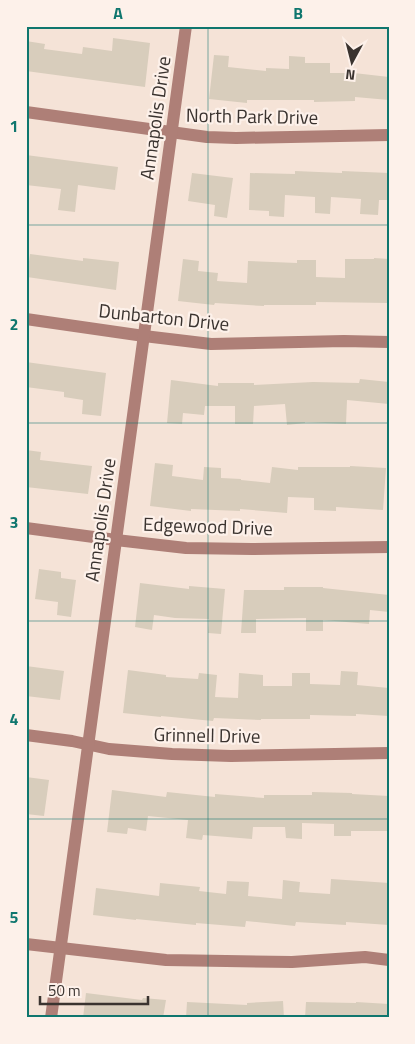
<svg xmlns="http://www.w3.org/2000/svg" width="415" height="1044" font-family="'Titillium Web',sans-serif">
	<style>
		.building { fill: #d8cdbc }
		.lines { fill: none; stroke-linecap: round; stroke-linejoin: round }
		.minor { stroke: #ae7f77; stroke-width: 12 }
		.grid { fill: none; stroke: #0f766e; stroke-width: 1; stroke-opacity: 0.55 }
		.labels { text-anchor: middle; stroke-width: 4.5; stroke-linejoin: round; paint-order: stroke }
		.street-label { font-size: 19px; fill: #3a332f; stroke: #fdf1ea }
		.neatline { fill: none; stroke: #0f766e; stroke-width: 2 }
		.grid-label { font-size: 16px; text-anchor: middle; font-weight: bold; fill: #0f766e }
	</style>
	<rect width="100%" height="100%" fill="#f5e3d7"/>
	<g class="building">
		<path d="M113,38L150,43L145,87L26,71V41L45,44L44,49L82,54L83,47L112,51Z"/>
		<path d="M214,55L229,56L228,67L266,71V68L289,69V56L305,57V63H330V73H354L389,77V100L355,97V101L314,102V100H247V103L209,99Z"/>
		<path d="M26,155L118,167L115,190L78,185L75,212L58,210L61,189L26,185Z"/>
		<path d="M295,171L342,173V171L389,173V200H379L378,215L360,214L361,199L331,197L330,214L315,213V197L285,195L284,217L269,216V211L249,210L250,173L295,174Z"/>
		<path d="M192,173L233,178L227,218L214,216L215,205L188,201Z"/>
		<path d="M30,254L83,261V258L119,262L116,290L27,277Z"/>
		<path d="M374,258L389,259V303L316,302V305H264V306L215,303L214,305L178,301L183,259L199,261L198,271L218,273L217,281L247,283L248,261L297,263V260H316V277L345,278V259H374Z"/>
		<path d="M26,362L106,373L101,416L82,414L83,400L64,397V392L26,387Z"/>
		<path d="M360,379L389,382V404L347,400L346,424L305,422V423L287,425L285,404L254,406L253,424H235V406H205L204,415L183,413L182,424L167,423L171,380L218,386V383H254V385L313,382L359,383Z"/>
		<path d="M26,450L41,452L40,460L92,466L88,494L26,487Z"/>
		<path d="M155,463L173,465L172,476L203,480L204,467L221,468V478L241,479V480L270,483L272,467L298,470V467H350V466L386,468L383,510L336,507V511L314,510V498L288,497L287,513L240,509V511L191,509V511L150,506Z"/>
		<path d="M39,569L61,572V578L76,580L71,617L57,615L58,602L35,599Z"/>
		<path d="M140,583L189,589V586L225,589L221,634L208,633L209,619L175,618L154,615L152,630L135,627Z"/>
		<path d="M284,587H323V588L389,595V612L370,610L369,624L323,620V631H306V618L256,619V633H241L244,590H284Z"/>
		<path d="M26,666L64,671L60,700L26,696Z"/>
		<path d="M128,670L166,675V677L198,679L199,673L217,675L215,697L238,698L239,673L263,675V686H292V673H310V684L340,685L341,671L358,672L357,685L389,688V716L356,714V716L310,715V719H261V720L214,718L213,721L161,716V717L123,713Z"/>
		<path d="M26,777L49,780L44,816L26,814Z"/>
		<path d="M112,790L166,797L167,792L215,797V794L264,798V795H312V792L352,793V794L389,796V831H351V836H334V824L302,823V839L286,838L285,827H253L252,839L203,835L202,840L186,838L188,820L148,816L146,831L128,828L127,834L107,832Z"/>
		<path d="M331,879L389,883V925L346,922V925L296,922L295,926L246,921L245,927L196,923V925L136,919V920L93,915L96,888L159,896L160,883L200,887L199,891L226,894L227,881L249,882L248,896L282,899L283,880L300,882L299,892L330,894Z"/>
		<path d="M86,993L142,1000L143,998L166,1000L163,1018H83Z"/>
		<path d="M283,1001L284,1018H186L187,1002L247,1005V1003Z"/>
		<path d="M306,1002L356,1003V1002L389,1004V1018H305Z"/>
	</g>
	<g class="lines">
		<g class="minor">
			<path d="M26,112L207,137L236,138L389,135"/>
			<path d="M26,319L144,336L211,344L344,341L389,342"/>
			<path d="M26,528L116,540L186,548L252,549L389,547"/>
			<path d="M26,735L72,741L109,749L172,754L231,756L389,753"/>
			<path d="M26,944L166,960L292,962L365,957L389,960"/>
			<path d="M51,1018L186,26"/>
		</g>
	</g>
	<path class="grid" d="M208,26V1018M26,225H389M26,423H389M26,621H389M26,819H389"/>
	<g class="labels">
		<g class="street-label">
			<text transform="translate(252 116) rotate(1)" y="7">North Park Drive</text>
			<text transform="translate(155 118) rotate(-82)" y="7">Annapolis Drive</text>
			<text transform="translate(164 317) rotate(6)" y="7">Dunbarton Drive</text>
			<text transform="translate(100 520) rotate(-82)" y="7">Annapolis Drive</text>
			<text transform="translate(208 526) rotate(2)" y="7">Edgewood Drive</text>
			<text transform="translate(207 735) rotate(1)" y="7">Grinnell Drive</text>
		</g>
	</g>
	<rect width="415" height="1044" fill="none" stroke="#fdf1ea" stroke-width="55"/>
	<g transform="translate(352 62) rotate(187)" stroke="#fdf1ea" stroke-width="4" paint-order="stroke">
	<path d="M0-4L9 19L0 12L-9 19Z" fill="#3a332f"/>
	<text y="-8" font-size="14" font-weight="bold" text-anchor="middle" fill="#3a332f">N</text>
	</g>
	<path d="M40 996v8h108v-8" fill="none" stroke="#3a332f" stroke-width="2.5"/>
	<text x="48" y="996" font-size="15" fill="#3a332f" stroke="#fdf1ea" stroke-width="4" paint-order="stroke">50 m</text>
	<rect x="28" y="28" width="360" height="988" class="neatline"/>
	<g class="grid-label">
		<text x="118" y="19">A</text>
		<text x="298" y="19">B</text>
		<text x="14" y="132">1</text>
		<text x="14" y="330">2</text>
		<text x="14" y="528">3</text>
		<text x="14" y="725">4</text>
		<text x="14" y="923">5</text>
	</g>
</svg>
